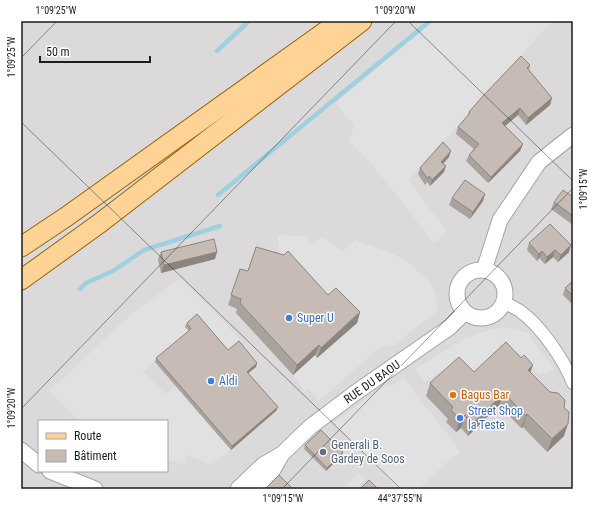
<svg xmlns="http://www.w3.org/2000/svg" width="594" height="510" font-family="'Roboto Condensed',sans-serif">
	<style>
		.residential { fill: #dbd9d9; fill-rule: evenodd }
		.parking { fill: #e1e1e1 }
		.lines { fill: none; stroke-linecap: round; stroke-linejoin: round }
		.stream { stroke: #a0d0df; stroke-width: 4.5 }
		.minor-casing { stroke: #a4a4a4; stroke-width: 14 }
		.tertiary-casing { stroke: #a4a4a4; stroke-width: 17 }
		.primary-casing { stroke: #956400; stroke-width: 21 }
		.minor { stroke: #fff; stroke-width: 12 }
		.tertiary { stroke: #fff; stroke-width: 15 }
		.primary { stroke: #ffd296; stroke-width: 19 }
		.wall { fill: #aaa29c }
		.shaded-wall { fill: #8b847f }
		.building { fill: #c6bcb5; stroke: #8b847f }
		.ticks { fill: none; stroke: #1d1d1d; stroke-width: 1; stroke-opacity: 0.45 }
		.shop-dot { fill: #3f7fe0; stroke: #fff; stroke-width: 1.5 }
		.food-dot { fill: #e8710a; stroke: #fff; stroke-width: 1.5 }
		.service-dot { fill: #5c6f8a; stroke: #fff; stroke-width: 1.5 }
		.labels { text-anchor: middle; stroke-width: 3; stroke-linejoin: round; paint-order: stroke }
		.shop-label { font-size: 12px; fill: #366cbe; stroke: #fff; text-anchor: start }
		.street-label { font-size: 12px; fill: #1d1d1d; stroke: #fff }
		.food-label { font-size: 12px; fill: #c56008; stroke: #fff; text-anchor: start }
		.service-label { font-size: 12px; fill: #4e5e75; stroke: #fff; text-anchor: start }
		.neatline { fill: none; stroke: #1d1d1d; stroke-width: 1.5 }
		.ticks-label { font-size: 10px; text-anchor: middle; fill: #1d1d1d }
	</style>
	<rect width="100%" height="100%" fill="#eeeae2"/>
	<path class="residential" d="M21,21H573V489H21ZM39,421H167V471H39Z"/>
	<g class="parking">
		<path d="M434,21H552L408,180L447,232L434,243L374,167L349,142L354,125L335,103Z"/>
		<path d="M278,235L309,236V246L323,237L342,251L355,240L387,251L405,260L426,278L435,291L438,310L395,345L385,346L379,348L319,401L309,389L305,392L293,375L315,355L279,253Z"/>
		<path d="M182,279L242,341L227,354L190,332L143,371L165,394L175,386L231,450L211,465L187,455L184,465L167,459V421H81L76,418L49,391L136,310L175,282Z"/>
		<path d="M503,327L527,332L554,369L539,375L520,353L499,344L501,354L495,360L466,376L456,362L425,382L415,369L461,341L482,332Z"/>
		<path d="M404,378L461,452L446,463L419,489H398L333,423L386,385L389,387Z"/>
		<path d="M358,473L366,479L356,489H342Z"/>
	</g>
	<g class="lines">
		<g class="stream">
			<path d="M217,51L249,21"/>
			<path d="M218,195L430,21"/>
			<path d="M80,289L86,283L113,271L144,250L220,226"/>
		</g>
		<g class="minor-casing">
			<path id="minor" d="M504,302C509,305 515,308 520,311C541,326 564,360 573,383"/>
		</g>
		<g class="tertiary-casing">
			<g id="tertiary">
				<circle cx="481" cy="294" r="24"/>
				<path d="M484,270L500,220L539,162L573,135"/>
				<path d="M21,450L39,465"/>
				<path d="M50,471L95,489"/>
				<path d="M238,489L263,465L280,455"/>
				<path d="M255,489L271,473L282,454L310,427L355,393L450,327L464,313"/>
			</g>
		</g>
		<g class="primary-casing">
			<g id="primary">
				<path d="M21,247L66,217L340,21"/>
				<path d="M21,280L100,223L362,21"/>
			</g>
		</g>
		<use href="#minor" class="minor"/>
		<use href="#tertiary" class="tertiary"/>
		<use href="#primary" class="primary"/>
	</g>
	<g class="wall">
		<path d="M530,65L529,70L552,98L550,105L526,125L518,115L505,126L523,144L520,151L488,183L466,161L469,155L474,149L456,134L458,127L467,117L469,112Z"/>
		<path d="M449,157L443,164L444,172L430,186L427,182L425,185L418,174L420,168Z"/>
		<path d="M485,194L483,201L470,219L449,205L452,198Z"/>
		<path d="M573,197V225L551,209L554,202Z"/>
		<path d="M529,243L569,252L558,262L553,257L545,264L539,258L537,261L527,250Z"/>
		<path d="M161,252H217L215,259L161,273L158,259Z"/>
		<path d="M240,269L328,295L360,312L357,323L317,358L315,355L293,375L236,313L237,309L228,305Z"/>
		<path d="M573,281V305L563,295L565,288Z"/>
		<path d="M187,323L228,350L257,363L256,367L248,373L278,407L276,411L231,450L155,362L156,358L189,331L185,327Z"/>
		<path d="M521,358L533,365L530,372L564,436L547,452L523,427L521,428L499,405L468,436L461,428L456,432L446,422L448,419L426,396L430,383L474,372Z"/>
		<path d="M305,445L342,455L326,471L304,449Z"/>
	</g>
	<g class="shaded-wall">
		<path d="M552,98L550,105L526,125L528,118Z"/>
		<path d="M520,108L518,115L500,130L502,123Z"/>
		<path d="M523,144L520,151L488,183L491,177Z"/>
		<path d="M451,151L449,157L439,168L441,162Z"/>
		<path d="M446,166L444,172L430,186L432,180Z"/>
		<path d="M485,194L483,201L470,219L473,212Z"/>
		<path d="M571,245L569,252L558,262L561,255Z"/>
		<path d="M555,250L553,257L545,264L547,257Z"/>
		<path d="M542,251L539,258L537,261L539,254Z"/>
		<path d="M217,252L215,259L161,273L164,265Z"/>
		<path d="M360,312L357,323L317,358L321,348Z"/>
		<path d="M319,345L315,355L293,375L297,365Z"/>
		<path d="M257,363L256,367L246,375L247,372Z"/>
		<path d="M533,365L528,378V370Z"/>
		<path d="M504,393L499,405L468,436L473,423Z"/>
		<path d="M278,407L276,411L231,450L232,446Z"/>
		<path d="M527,414L523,427L521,428L526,416Z"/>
		<path d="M465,415L461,428L456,432L460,419Z"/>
		<path d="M568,424L564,436L547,452L552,439Z"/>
		<path d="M343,452L342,455L326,471L327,468Z"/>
	</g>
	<g class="building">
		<path d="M521,56L530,65L527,68L552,98L528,118L520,108L502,123L523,144L491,177L469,155L479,144L458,127L470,113L469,112L483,96Z"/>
		<path d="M443,142L451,151L441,162L446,166L432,180L429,176L428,179L420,168Z"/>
		<path d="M465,180L485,194L473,212L452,198Z"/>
		<path d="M563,190L573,197V216L554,202Z"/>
		<path d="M550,224L571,245L561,255L555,250L547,257L542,251L539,254L529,243Z"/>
		<path d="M214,239L217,252L164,265L161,252Z"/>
		<path d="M256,247L284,255L288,251L328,295L336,288L360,312L321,348L319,345L297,365L240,303L241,299L231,295L240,269L248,271Z"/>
		<path d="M573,281V296L565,288Z"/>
		<path d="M197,314L228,350L239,341L257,363L247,372L278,407L232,446L156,358L191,329L187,323Z"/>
		<path d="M506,342L521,358L524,355L533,365L528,370L550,392L558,393L565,400L564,408L569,412L568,424L552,439L527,414L526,416L504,393L473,423L465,415L460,419L451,410L453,407L430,383L459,357L474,372Z"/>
		<path d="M321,430L343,452L327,468L305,445Z"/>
		<path d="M279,475L293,489H265Z"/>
		<path d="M369,480L378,489H360Z"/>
	</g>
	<path class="ticks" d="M408,21L573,181M21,58L57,21M21,122L401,489M21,409L396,21M282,489L573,188"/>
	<g class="shop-dot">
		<circle cx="289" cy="318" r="4"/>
		<circle cx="211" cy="381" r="4"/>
		<circle cx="460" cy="418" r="4"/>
	</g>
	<circle class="food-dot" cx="453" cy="395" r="4"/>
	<circle class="service-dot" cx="323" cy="452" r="4"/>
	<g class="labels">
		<g class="shop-label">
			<text x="297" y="322">Super U</text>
			<text x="219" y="385">Aldi</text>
			<text x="468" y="415">Street Shop<tspan x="468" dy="14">la Teste</tspan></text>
		</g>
		<g class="street-label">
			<text transform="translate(372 382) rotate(-35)" y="4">RUE DU BAOU</text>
		</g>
		<g class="food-label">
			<text x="461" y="399">Bagus Bar</text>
		</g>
		<g class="service-label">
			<text x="331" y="449">Generali B.<tspan x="331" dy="14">Gardey de Soos</tspan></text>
		</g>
	</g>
	<rect width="594" height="510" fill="none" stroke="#ffffff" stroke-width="44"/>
	<rect x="38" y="420" width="130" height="52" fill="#ffffff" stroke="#a5a5a5"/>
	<rect x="46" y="433" width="20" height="6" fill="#ffd296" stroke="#a5a5a5"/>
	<text x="74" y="440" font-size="12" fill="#1d1d1d">Route</text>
	<rect x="46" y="450" width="20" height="12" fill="#c6bcb5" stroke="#a5a5a5"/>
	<text x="74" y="460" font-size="12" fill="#1d1d1d">Bâtiment</text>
	<path d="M40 56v6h110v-6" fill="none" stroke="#1d1d1d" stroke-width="2"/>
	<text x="46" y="56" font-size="12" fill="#1d1d1d" stroke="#ffffff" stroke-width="3" paint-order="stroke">50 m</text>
	<rect x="22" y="22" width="550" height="466" class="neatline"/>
	<g class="ticks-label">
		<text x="56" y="14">1°09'25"W</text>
		<text x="395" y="14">1°09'20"W</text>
		<text transform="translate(11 57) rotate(-90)" y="4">1°09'25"W</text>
		<text transform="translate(583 189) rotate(-90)" y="4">1°09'15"W</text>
		<text transform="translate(11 408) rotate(-90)" y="4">1°09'20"W</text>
		<text x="283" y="502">1°09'15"W</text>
		<text x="400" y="502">44°37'55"N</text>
	</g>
</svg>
